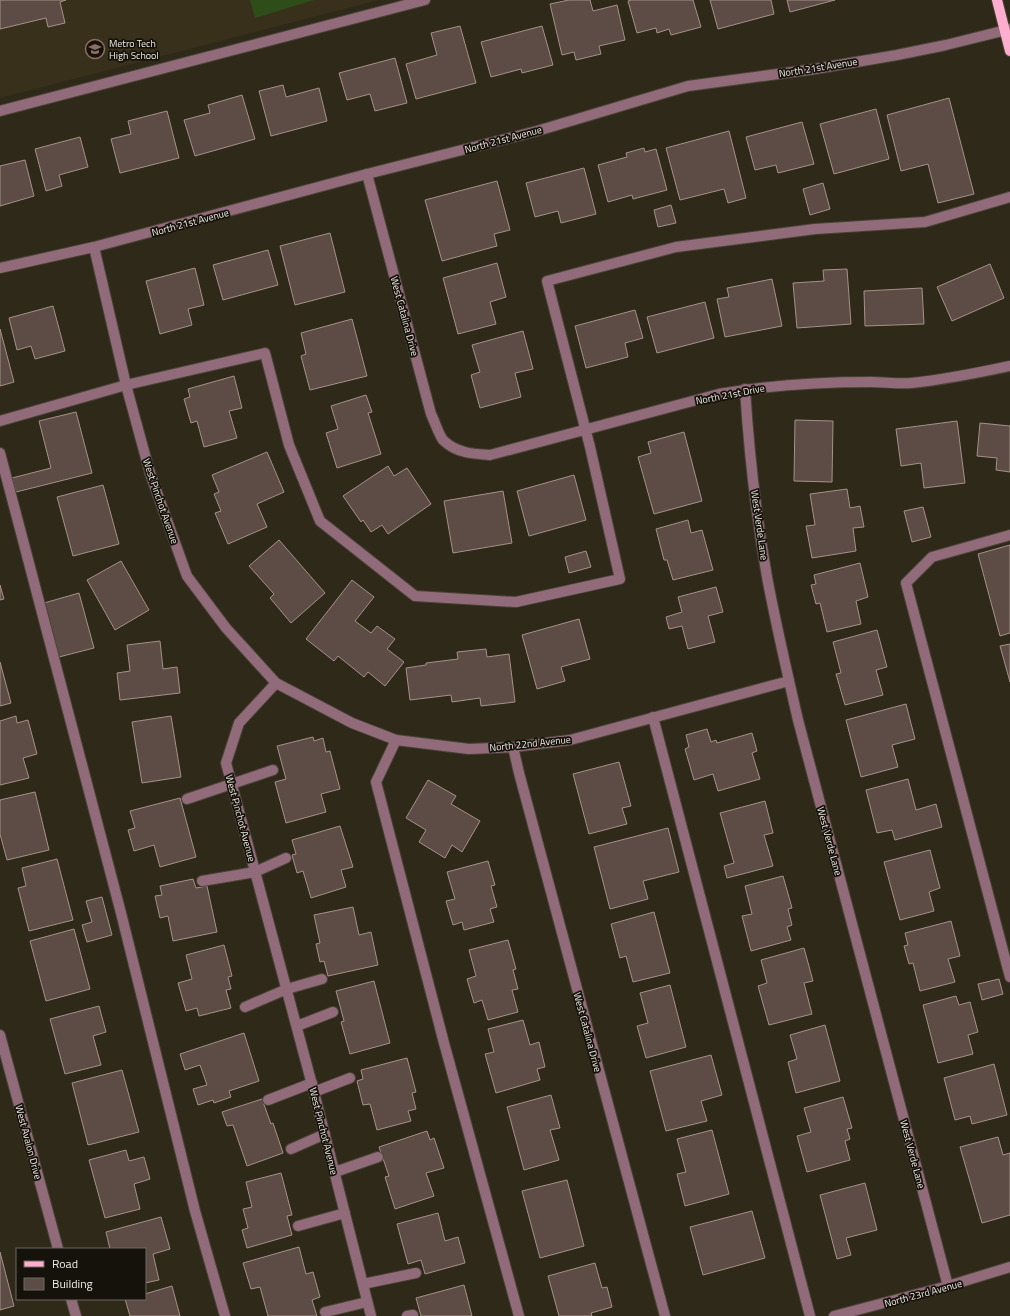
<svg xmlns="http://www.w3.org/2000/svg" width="1010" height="1316" font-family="'Titillium Web',sans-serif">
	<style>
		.built { fill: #39301b }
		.green { fill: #2e4d18 }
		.building { fill: #5d4c45; stroke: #a59189 }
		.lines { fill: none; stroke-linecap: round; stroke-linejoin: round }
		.minor-casing { stroke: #4a4436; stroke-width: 12 }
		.major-casing { stroke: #4a4436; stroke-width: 12 }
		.minor { stroke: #926b7b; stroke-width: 10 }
		.major { stroke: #fdadcd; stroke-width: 10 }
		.labels { text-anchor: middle; stroke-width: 3.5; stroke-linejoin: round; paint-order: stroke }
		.poi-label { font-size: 10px; fill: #f0ece3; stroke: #14120b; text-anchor: start }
		.street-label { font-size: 10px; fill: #f0ece3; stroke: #14120b }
	</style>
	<rect width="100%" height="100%" fill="#2f291a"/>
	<path class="built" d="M0,0H379L0,98Z"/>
	<path class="green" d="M250,0H314L255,18Z"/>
	<g class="building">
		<path d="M0,0H66L60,2L65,23L48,27L46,18L0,29Z"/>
		<path d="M569,0H590L593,11L617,5L625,40L599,46L601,54L576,60L574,52L562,55L550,4Z"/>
		<path d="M631,0H693L701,27L671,35L669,29L657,33L656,28L637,33L628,1Z"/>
		<path d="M710,0H771L774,14L718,29Z"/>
		<path d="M787,0H835L790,12Z"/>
		<path d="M460,26L476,83L416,99L406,64L437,55L431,33Z"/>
		<path d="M542,26L553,65L522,73L521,69L491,77L481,42Z"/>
		<path d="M395,58L407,103L375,111L370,94L347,100L339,73Z"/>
		<path d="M283,85L286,97L319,88L327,121L271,136L259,91Z"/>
		<path d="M242,95L255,139L195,156L184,120L210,113L208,105Z"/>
		<path d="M949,98L974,194L938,203L928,164L901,171L887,115Z"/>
		<path d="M876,109L889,159L834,174L820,124Z"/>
		<path d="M167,111L179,158L120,173L111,139L131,134L128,121Z"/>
		<path d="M802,122L814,164L778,173L776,165L755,170L746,137Z"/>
		<path d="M729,131L746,198L728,203L724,189L680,200L666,148Z"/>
		<path d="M80,137L88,167L59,175L62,186L46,191L35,149Z"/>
		<path d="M644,148L645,152L656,149L667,190L633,199L632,195L608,202L598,165L627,157L626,153Z"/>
		<path d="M25,160L34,196L0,206V166Z"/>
		<path d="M584,168L596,214L561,223L558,211L535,217L526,183Z"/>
		<path d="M497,181L510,230L494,234L497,246L442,261L425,200Z"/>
		<path d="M823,183L830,209L810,215L803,189Z"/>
		<path d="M671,205L676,223L658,227L654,210Z"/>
		<path d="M330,233L345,292L295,305L280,246Z"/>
		<path d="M268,250L278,285L223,300L213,265Z"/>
		<path d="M497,263L506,297L490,302L496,324L458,334L443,278Z"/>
		<path d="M990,264L1004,298L952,321L937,287Z"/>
		<path d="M195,268L204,305L188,309L192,325L160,334L146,281Z"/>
		<path d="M847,269L851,324L797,328L793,283L824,281L823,270Z"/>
		<path d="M772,279L782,326L725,337L717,299L729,297L727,288Z"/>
		<path d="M922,288L924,324L865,326L864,291Z"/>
		<path d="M705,302L714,338L657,353L647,317Z"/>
		<path d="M53,306L65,351L35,359L31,346L17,350L9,318Z"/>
		<path d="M635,310L643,338L625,343L628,357L586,368L575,326Z"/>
		<path d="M352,319L367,376L310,390L301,356L306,354L301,333Z"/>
		<path d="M0,329L14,382L0,386Z"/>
		<path d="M523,331L533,369L515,373L521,397L480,408L471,375L480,372L472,345Z"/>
		<path d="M234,376L242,408L229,411L237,438L204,447L197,421L191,423L184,399L190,397L188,389Z"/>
		<path d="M366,395L372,412L368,413L381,454L337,468L326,433L338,429L331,406Z"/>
		<path d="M76,412L92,473L16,492L12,478L51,468L39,421Z"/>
		<path d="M795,420L833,421L832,482L794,481Z"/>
		<path d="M957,421L965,483L924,488L921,463L901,466L896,429Z"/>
		<path d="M980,423L1010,426V472L996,470L997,458L977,456Z"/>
		<path d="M684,432L702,501L654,514L638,457L651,453L648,442Z"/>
		<path d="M267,452L284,492L257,504L267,527L228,544L215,513L221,511L214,494L219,492L212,475Z"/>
		<path d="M388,466L394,476L407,468L431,504L388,534L382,525L371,532L363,520L361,522L343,496Z"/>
		<path d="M574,475L586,520L529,536L517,491Z"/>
		<path d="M103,485L119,544L73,556L57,497Z"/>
		<path d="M847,489L850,508L860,506L864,527L853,528L856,551L812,558L806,526L815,525L810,494Z"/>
		<path d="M503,491L512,543L453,553L444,501Z"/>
		<path d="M923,507L931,537L912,542L904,511Z"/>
		<path d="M688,520L691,533L702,530L713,570L673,580L667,560H664L656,529Z"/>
		<path d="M279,540L325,593L291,623L270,598L274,594L249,566Z"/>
		<path d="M1010,545V633L1000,636L978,554Z"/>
		<path d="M586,551L591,567L569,573L565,557Z"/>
		<path d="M121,561L149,610L115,630L87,580Z"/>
		<path d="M860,563L868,597L856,601L861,624L827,632L820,603L816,604L811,585L816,584L814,575Z"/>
		<path d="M352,580L374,597L355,621L371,633L377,626L395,639L387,649L404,662L385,686L368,672L364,677L338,656L334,661L306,639Z"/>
		<path d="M0,585L4,599L0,600Z"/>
		<path d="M716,587L723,612L708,616L715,642L688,649L682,626L669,629L666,617L682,612L678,597Z"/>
		<path d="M79,593L94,648L59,657L44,603Z"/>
		<path d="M579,619L590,659L561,667L565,681L537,689L522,635Z"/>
		<path d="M877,630L887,667L876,670L883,695L845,705L836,674L841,673L833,642Z"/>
		<path d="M160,641L163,669L177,667L180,693L120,700L117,673L130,671L127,645Z"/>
		<path d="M1010,644V682L1000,646Z"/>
		<path d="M486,649L487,657L509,654L515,702L481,706L480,698L452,702L451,695L410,700L406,668L426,665V663L458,659L457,652Z"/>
		<path d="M0,662L11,703L0,706Z"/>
		<path d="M906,704L915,739L892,745L898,767L861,777L846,720Z"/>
		<path d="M16,716L17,723L28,720L37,754L23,758L29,778L0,785V721Z"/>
		<path d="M171,716L181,777L142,783L132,722Z"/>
		<path d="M707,729L711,742L716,740L717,743L752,733L757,751L752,753L760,779L718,791L713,774L694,780L685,749L689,747L686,735Z"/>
		<path d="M313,737L314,741L323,738L326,752L330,751L340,789L321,794L326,812L286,823L275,782L286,779L277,746Z"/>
		<path d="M619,762L631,806L622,808L627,824L589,834L573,774Z"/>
		<path d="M908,779L916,810L936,804L942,827L895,840L892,830L877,833L866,790Z"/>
		<path d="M428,780L456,796L451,804L480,821L462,852L452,845L445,858L419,842L426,830L406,818Z"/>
		<path d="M35,792L49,850L7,860L0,834V800Z"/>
		<path d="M180,798L196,857L160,867L154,845L134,851L128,830L135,828L130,811Z"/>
		<path d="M765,801L773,833L764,835L773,866L727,878L724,866L734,863L720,813Z"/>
		<path d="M340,826L353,867L341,870L346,887L311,898L303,871L297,873L292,855L296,854L292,840Z"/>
		<path d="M668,828L679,872L643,881L648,899L610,909L594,847Z"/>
		<path d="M930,850L940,888L929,892L934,911L900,920L884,862Z"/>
		<path d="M57,859L73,920L29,931L18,888L26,886L22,868Z"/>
		<path d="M488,861L495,885L491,886L497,907L490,909L494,922L464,930L462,922L453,925L446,901L455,899L447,872Z"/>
		<path d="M783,876L792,908L788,909L792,925L787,927L791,940L751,951L742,916L752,914L745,886Z"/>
		<path d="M193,879L196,888L207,886L217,932L173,941L168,916L160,918L155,896L162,895L160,886Z"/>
		<path d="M102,897L112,935L87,942L82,925L92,922L86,901Z"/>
		<path d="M353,907L359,935L371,932L378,965L328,976L324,961L320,962L316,944L320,943L314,915Z"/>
		<path d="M654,912L670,973L633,982L626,956L620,958L611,924Z"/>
		<path d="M951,921L960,956L948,959L955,982L920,991L913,963L909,964L904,946L908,945L905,933Z"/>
		<path d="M74,929L90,989L46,1001L30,941Z"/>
		<path d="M508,940L516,969L513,970L518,989L512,990L518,1012L488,1020L482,1000L474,1003L467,979L476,976L469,950Z"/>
		<path d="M224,945L232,976L228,977L231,989L226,990L231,1008L199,1016L197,1008L186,1011L178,983L192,979L186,955Z"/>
		<path d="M804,948L813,981L804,983L812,1014L769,1025L758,986L767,983L761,960Z"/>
		<path d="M999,979L1003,994L982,1000L978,984Z"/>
		<path d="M374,981L390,1043L350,1054L341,1022L344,1021L336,991Z"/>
		<path d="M670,985L686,1047L646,1058L637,1026L648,1023L640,993Z"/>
		<path d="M956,996L959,1005L970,1002L978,1032L968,1035L973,1054L938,1063L923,1005Z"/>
		<path d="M99,1006L106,1032L93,1036L101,1065L65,1074L50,1019Z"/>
		<path d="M523,1020L530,1045L539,1042L545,1067L537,1069L540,1080L496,1093L485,1054L494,1052L488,1029Z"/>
		<path d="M825,1025L840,1081L796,1093L788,1062L797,1059L790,1035Z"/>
		<path d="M244,1033L259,1081L229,1091L231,1097L214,1103L213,1100L198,1105L193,1089L207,1085L200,1065L185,1070L180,1054Z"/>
		<path d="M711,1055L722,1095L701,1101L707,1121L666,1131L650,1071Z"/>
		<path d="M407,1058L416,1092L412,1093L416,1109L408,1111L411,1121L377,1130L370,1104L363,1105L357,1081L363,1079L361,1070Z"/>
		<path d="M994,1064L1007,1115L972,1124L970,1116L955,1120L944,1078Z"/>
		<path d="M122,1070L139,1132L88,1145L72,1083Z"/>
		<path d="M551,1095L560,1128L550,1130L559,1160L524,1170L507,1107Z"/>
		<path d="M843,1097L852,1128L847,1129L850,1139L845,1141L850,1160L807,1172L797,1136L811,1132L804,1108Z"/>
		<path d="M262,1099L271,1124L273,1123L283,1153L247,1166L233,1125L227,1126L222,1112Z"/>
		<path d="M712,1130L729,1194L685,1206L677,1174L686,1172L677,1139Z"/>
		<path d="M427,1131L430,1140L434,1138L444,1168L426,1173L434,1196L395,1209L385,1177L389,1176L379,1147Z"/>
		<path d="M998,1137L1003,1155L1010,1153V1215L982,1223L960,1147Z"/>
		<path d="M126,1150L129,1161L144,1157L150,1179L134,1184L140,1209L105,1218L89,1160Z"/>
		<path d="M281,1173L292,1215L287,1216L292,1235L247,1248L242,1230L248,1228L243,1209L252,1207L246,1182Z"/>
		<path d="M567,1180L584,1246L540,1258L522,1191Z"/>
		<path d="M865,1183L877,1230L846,1238L851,1255L837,1259L820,1195Z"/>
		<path d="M752,1211L765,1258L703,1275L690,1227Z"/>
		<path d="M438,1213L445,1241L458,1237L465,1263L425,1274L421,1260L408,1264L397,1224Z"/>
		<path d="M161,1217L170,1249L153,1254L159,1280L145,1283V1249H110L106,1232Z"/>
		<path d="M299,1247L306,1274L313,1272L320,1297L312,1300L317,1316H268L260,1287L251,1289L243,1263Z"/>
		<path d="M0,1252L14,1306L0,1310Z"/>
		<path d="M595,1263L602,1288L607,1287L612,1307L591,1313L592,1316H559L548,1276Z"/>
		<path d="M464,1285L472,1316H421L416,1298Z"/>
		<path d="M172,1286L180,1316H130L125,1299H145V1294Z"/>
	</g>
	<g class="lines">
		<g class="minor-casing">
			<g id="minor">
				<path d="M0,111L425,0"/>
				<path d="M367,174L431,414C435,422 438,433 443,440C456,453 473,454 490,455L719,394C769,385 820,382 871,382C884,382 898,384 911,383C944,380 977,373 1010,366"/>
				<path d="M94,247L126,385L150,473L187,576L226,628L276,683L239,723L226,763L314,1092L371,1316"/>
				<path d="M0,268L94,247L367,174L537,131L688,86L815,69L897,55L946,45L1010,29"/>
				<path d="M745,389C749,452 756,515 767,577C776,625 787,672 798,720L948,1286"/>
				<path d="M0,421L126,385L265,353L289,445L320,521L415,596L516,602L620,579L590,447L547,281L676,247L815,229L925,222L1010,197"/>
				<path d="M0,453L121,913L195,1211L225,1316"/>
				<path d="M1010,535L932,557L906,583L1010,977"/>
				<path d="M276,683L352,723L396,740L469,749L513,747L570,740L789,681"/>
				<path d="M653,717L810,1316"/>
				<path d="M396,740L376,782L444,1043L519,1316"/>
				<path d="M513,747L519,773L665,1316"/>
				<path d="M187,799L273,770"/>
				<path d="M202,881L255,872L286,858"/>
				<path d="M245,1007L287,989L322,979"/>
				<path d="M297,1026L333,1012"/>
				<path d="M0,1035L58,1249"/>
				<path d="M314,1092L350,1078"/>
				<path d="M268,1100L312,1083"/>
				<path d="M291,1149L325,1134"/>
				<path d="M335,1172L378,1157"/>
				<path d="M298,1226L345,1213"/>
				<path d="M363,1284L416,1273"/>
				<path d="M71,1299L76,1316"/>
				<path d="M325,1312L367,1302"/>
				<path d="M407,1316L413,1315"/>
				<path d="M834,1316L948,1286L1010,1267"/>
			</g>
		</g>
		<g class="major-casing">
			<path id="major" d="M997,0L1010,51"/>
		</g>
		<use href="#minor" class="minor"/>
		<use href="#major" class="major"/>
	</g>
	<defs>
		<g id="school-ring" transform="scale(1)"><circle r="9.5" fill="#14120b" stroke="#8d6e63" stroke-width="1.5"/><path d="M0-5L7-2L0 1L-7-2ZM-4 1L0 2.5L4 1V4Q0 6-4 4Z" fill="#8d6e63"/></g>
	</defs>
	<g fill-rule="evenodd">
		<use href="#school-ring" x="95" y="49"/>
	</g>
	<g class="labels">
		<g class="poi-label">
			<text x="109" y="47">Metro Tech<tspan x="109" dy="12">High School</tspan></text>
		</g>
		<g class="street-label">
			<text transform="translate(818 67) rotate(-9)" y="4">North 21st Avenue</text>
			<text transform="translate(503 139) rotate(-15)" y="4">North 21st Avenue</text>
			<text transform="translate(190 222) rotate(-15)" y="4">North 21st Avenue</text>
			<text transform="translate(405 316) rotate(75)" y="4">West Catalina Drive</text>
			<text transform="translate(730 394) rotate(-11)" y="4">North 21st Drive</text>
			<text transform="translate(161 501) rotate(71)" y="4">West Pinchot Avenue</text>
			<text transform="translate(760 525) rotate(82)" y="4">West Verde Lane</text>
			<text transform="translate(530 743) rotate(-6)" y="4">North 22nd Avenue</text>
			<text transform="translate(241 818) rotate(75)" y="4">West Pinchot Avenue</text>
			<text transform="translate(830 841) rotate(75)" y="4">West Verde Lane</text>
			<text transform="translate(588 1032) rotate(75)" y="4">West Catalina Drive</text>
			<text transform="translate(324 1131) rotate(76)" y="4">West Pinchot Avenue</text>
			<text transform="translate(29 1142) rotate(75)" y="4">West Avalon Drive</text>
			<text transform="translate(913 1154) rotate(75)" y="4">West Verde Lane</text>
			<text transform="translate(923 1293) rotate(-15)" y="4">North 23rd Avenue</text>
		</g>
	</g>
	<rect x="16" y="1248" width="130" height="52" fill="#14120b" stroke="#6c6961"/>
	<rect x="24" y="1261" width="20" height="6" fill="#fdadcd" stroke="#6c6961"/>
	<text x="52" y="1268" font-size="12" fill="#f0ece3">Road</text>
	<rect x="24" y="1278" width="20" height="12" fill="#5d4c45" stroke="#6c6961"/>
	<text x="52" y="1288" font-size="12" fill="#f0ece3">Building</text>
</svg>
